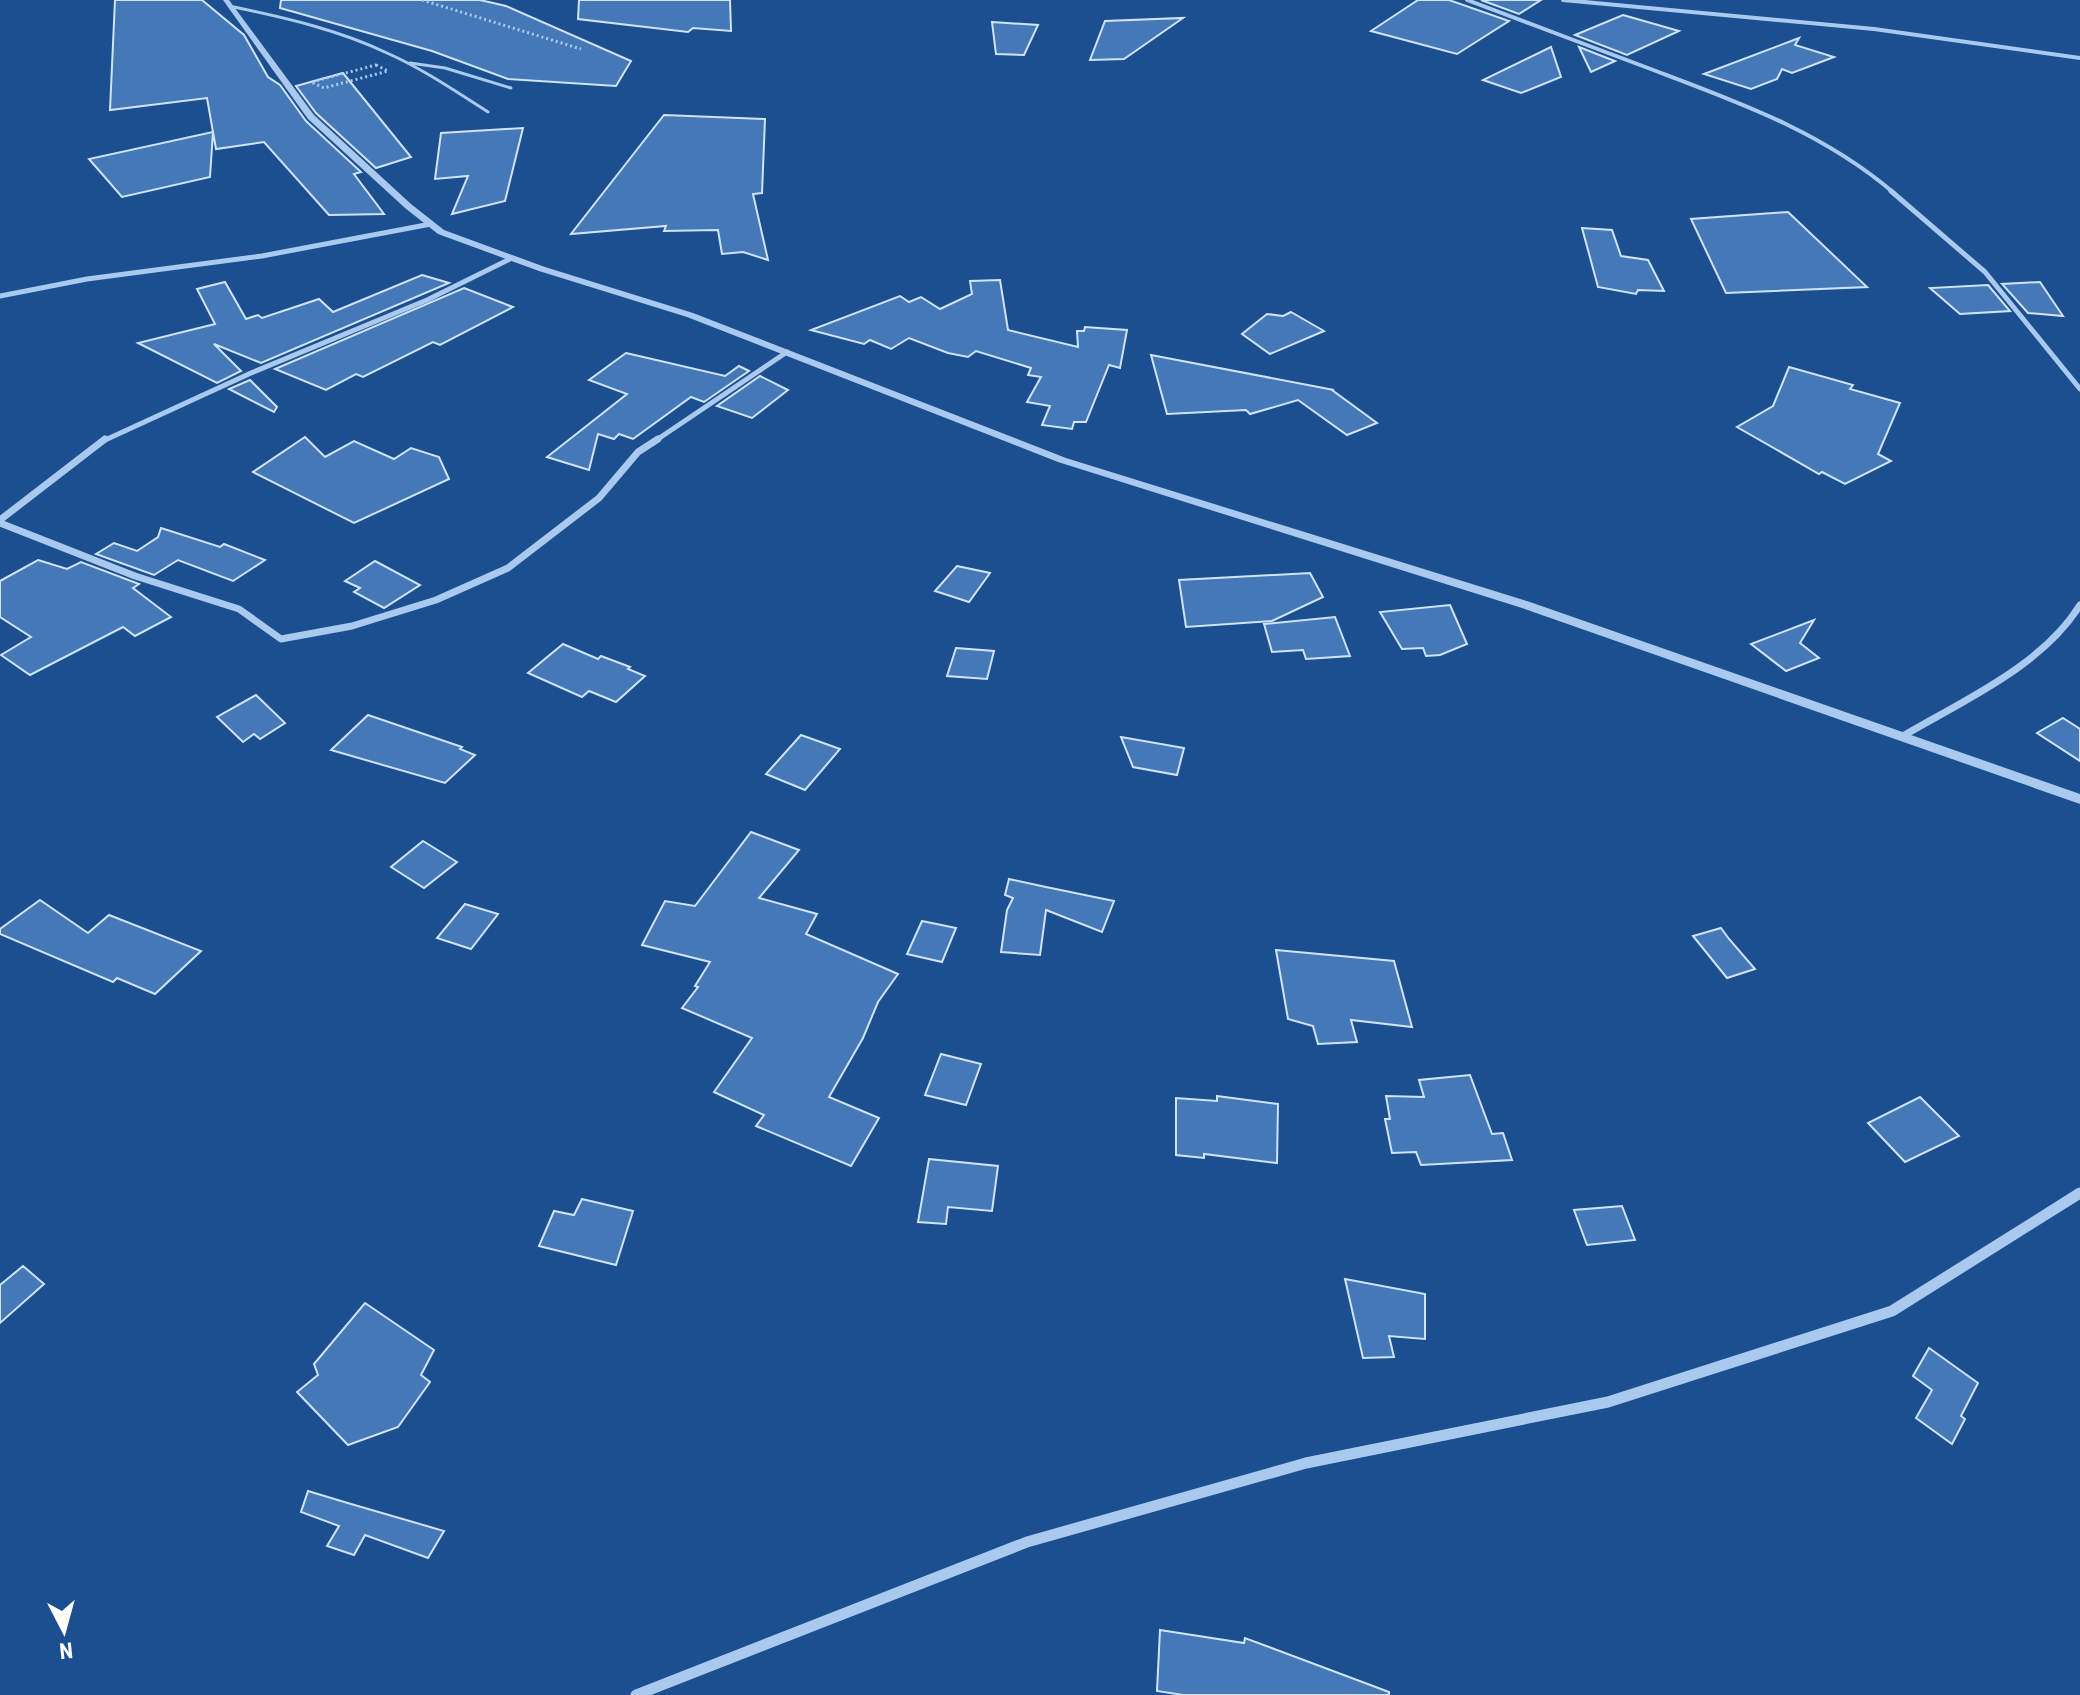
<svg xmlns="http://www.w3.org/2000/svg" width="2080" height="1695" font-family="'Roboto Condensed',sans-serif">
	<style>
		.building { fill: #4478b7; stroke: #cfe3fa; stroke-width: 2 }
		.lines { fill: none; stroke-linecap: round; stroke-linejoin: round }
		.path { stroke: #a9c9ee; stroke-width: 3; stroke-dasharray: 2 3; stroke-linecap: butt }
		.service { stroke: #a9c9ee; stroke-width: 3 }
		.minor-far3 { stroke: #a9c9ee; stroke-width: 4 }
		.minor-far2 { stroke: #a9c9ee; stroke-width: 5 }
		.minor-far1 { stroke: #a9c9ee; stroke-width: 7 }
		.minor { stroke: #a9c9ee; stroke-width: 11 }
		.tertiary { fill: #a9c9ee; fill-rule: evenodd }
	</style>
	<rect width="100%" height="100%" fill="#1b4f8f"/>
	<g class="building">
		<path d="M115,0H202L244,35L268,77L280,85L306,121L361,172L354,174L384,214L329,215L264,142L216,149L213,132L210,177L122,197L89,159L213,132L207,98L110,110Z"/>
		<path d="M281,0H480L506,6L631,61L616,86L508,79L432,51L280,8Z"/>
		<path d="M579,0H730L731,31L693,28L688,32L578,19Z"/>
		<path d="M1418,0H1449L1509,21L1457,54L1371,31Z"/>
		<path d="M1481,0H1541L1519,14Z"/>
		<path d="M1623,15L1679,31L1627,55L1575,35Z"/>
		<path d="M1183,18L1124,59L1090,60L1105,21Z"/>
		<path d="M992,22L1038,25L1024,55L996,54Z"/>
		<path d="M1799,38L1795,45L1834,57L1792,73L1782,69L1777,79L1751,89L1704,74Z"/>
		<path d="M1551,47L1561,77L1521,93L1483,80Z"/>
		<path d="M1579,47L1607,58L1615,61L1591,72Z"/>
		<path d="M343,73L411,157L376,168L316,113L296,86Z"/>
		<path d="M664,115L765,119L762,193L753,194L768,260L743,252L722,254L718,230L664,231L666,226L571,234Z"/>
		<path d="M523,128L505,201L452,214L468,176L435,179L441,133Z"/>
		<path d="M1788,212L1867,287L1726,293L1691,219Z"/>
		<path d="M1582,228L1612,230L1621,256L1648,260L1664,291L1638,290L1636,294L1598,287Z"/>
		<path d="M422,275L449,283L261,363L214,344L241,371L217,383L138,343L215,324L197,289L225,282L246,319L258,315L262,318L319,299L333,312Z"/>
		<path d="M1000,280L1008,330L1078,347L1077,331H1084L1085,327L1127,330L1120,368L1109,365L1086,422H1074L1072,429L1042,425L1050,406L1027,402L1041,377L1028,375L1031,368L976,351L968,357L948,353L909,338L891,349L870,340L864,344L811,330L900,296L909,302L921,297L940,309L972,294L970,281Z"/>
		<path d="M2040,282L2063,316L2028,313L2002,284Z"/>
		<path d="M1988,285L2010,311L1960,314L1930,288Z"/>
		<path d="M464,288L513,307L440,345L433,342L363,377L356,374L326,390L275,369Z"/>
		<path d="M1291,312L1324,331L1270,354L1242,334L1267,314L1283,316Z"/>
		<path d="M626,353L725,376L739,366L749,371L704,402L691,397L633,439L619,434L614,439L598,434L589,470L547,457L627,394L589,380Z"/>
		<path d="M1151,355L1334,390H1332L1377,423L1347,435L1298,400L1250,414L1246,410L1167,414Z"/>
		<path d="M1789,367L1853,385L1850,389L1900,403L1878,454L1891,461L1845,484L1822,472L1819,474L1737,427L1773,406Z"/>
		<path d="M760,376L788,390L752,418L717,406Z"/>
		<path d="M250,380L277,407L274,412L229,389Z"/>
		<path d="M305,437L325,457L354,441L394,459L411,448L439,457L449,479L354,523L253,472Z"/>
		<path d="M161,528L220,547L224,544L265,560L233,581L178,560L154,575L96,554L114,543L137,551L158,537Z"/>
		<path d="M38,560L67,569L81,562L139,584L133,588L171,617L135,636L123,627L30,675L1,655L31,637L0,617V581Z"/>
		<path d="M375,561L420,585L384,608L354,592L360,588L345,581Z"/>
		<path d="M957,566L990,573L969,602L935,591Z"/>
		<path d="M1310,573L1323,597L1272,621L1186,627L1179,580Z"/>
		<path d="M1450,605L1467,644L1440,655L1426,656L1423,648L1402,649L1380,612Z"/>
		<path d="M1335,617L1350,656L1306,659L1303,650L1272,652L1264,624Z"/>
		<path d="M1814,620L1800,643L1819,658L1786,671L1751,644Z"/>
		<path d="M563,644L598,659L601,656L630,667L628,669L645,676L616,702L589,691L582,697L528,673Z"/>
		<path d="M956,648L994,651L987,679L947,676Z"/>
		<path d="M256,695L285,723L260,739L254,734L243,742L217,717Z"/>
		<path d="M368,715L462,747L460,749L475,755L445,783L331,750Z"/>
		<path d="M2063,718L2080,729V761L2037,733Z"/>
		<path d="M801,735L840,749L805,790L766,774Z"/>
		<path d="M1121,737L1184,748L1177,775L1133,767Z"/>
		<path d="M751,832L799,850L759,898L817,914L806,934L898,974L878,1002L863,1038L829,1097L879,1118L851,1166L756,1126L764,1115L714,1092L752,1038L682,1008L698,987L695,986L710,962L642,945L665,901L695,906Z"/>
		<path d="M423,841L457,862L424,888L391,867Z"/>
		<path d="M1009,879L1046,887L1114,901L1102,932L1046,910L1040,955L1001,952L1007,910L1013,898L1005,895Z"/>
		<path d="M40,900L88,933L109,915L201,951L155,994L117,978L113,982L0,934V929Z"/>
		<path d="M465,904L498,914L471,949L437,938Z"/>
		<path d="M922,921L956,928L942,962L907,954Z"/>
		<path d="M1721,928L1729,939L1755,969L1727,978L1693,936Z"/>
		<path d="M1276,950L1394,961L1412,1027L1351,1020L1357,1042L1318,1044L1313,1026L1288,1019Z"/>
		<path d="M941,1054L981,1064L966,1105L925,1095Z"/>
		<path d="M1470,1075L1492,1134L1503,1133L1512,1160L1421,1165L1416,1152L1392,1153L1385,1119H1390L1386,1096L1424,1097L1419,1080Z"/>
		<path d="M1217,1096L1278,1104L1277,1163L1204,1154V1158L1176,1155V1098L1217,1101Z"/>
		<path d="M1920,1097L1959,1136L1905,1162L1868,1123Z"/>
		<path d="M929,1159L998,1166L992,1211L948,1207L946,1224L918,1222Z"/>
		<path d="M582,1199L633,1211L616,1265L539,1246L554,1211L574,1215Z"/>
		<path d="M1622,1206L1635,1240L1587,1245L1574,1210Z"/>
		<path d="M23,1266L44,1284L0,1323V1285Z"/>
		<path d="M1345,1279L1425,1294V1339L1389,1336L1394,1357L1363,1358Z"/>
		<path d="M365,1303L434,1350L421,1375L430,1382L398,1427L348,1445L297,1392L318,1375L314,1364Z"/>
		<path d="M1929,1348L1978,1383L1961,1416L1965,1419L1952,1444L1916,1418L1932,1390L1913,1376Z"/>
		<path d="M308,1491L351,1504L444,1531L428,1558L365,1535L354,1555L327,1546L339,1526L301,1512Z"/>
		<path d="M1160,1630L1244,1643L1245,1638L1389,1692V1695H1183L1157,1691Z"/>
	</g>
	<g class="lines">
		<g class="path">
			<path d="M422,0L581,49"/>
			<path d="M376,65L388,71L324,88L311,82Z"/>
		</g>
		<g class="service">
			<path d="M234,7C286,18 339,30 387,53C423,69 455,91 488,112"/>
			<path d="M410,63L445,68L511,88"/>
		</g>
		<g class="minor-far3">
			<path d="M1467,0C1530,24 1593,47 1656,71C1741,103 1824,133 1894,193"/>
			<path d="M1563,0L1874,29L2080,58"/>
		</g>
		<g class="minor-far2">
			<path d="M1891,191L1985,272L2080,389"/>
			<path d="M0,296L87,279L262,256L431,224"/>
			<path d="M103,441L251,373L427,300L512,258"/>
			<path d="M655,441L787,352"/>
		</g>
		<g class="minor-far1">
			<path d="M0,520L105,439"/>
			<path d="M0,523L135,576L239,609L281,639L352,626L436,600L508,568L599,498L638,452L658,439"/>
			<path d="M1903,736C1964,700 2042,666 2080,605"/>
		</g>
		<path class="minor" d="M636,1695L1027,1542L1306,1463L1608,1402L1892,1311L2080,1193"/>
		<path class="tertiary" d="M223,0H229L314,115L411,204L444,230L545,267L693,313L1066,458L1530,602L2080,794V804L1522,608L1058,462L687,317L539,271L438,234L405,208L308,119Z"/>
	</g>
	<g transform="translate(64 1631) rotate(174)" stroke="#1b4f8f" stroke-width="6" paint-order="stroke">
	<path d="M0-6L14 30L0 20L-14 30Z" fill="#ffffff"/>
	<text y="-12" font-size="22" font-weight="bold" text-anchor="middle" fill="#ffffff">N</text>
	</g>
</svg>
